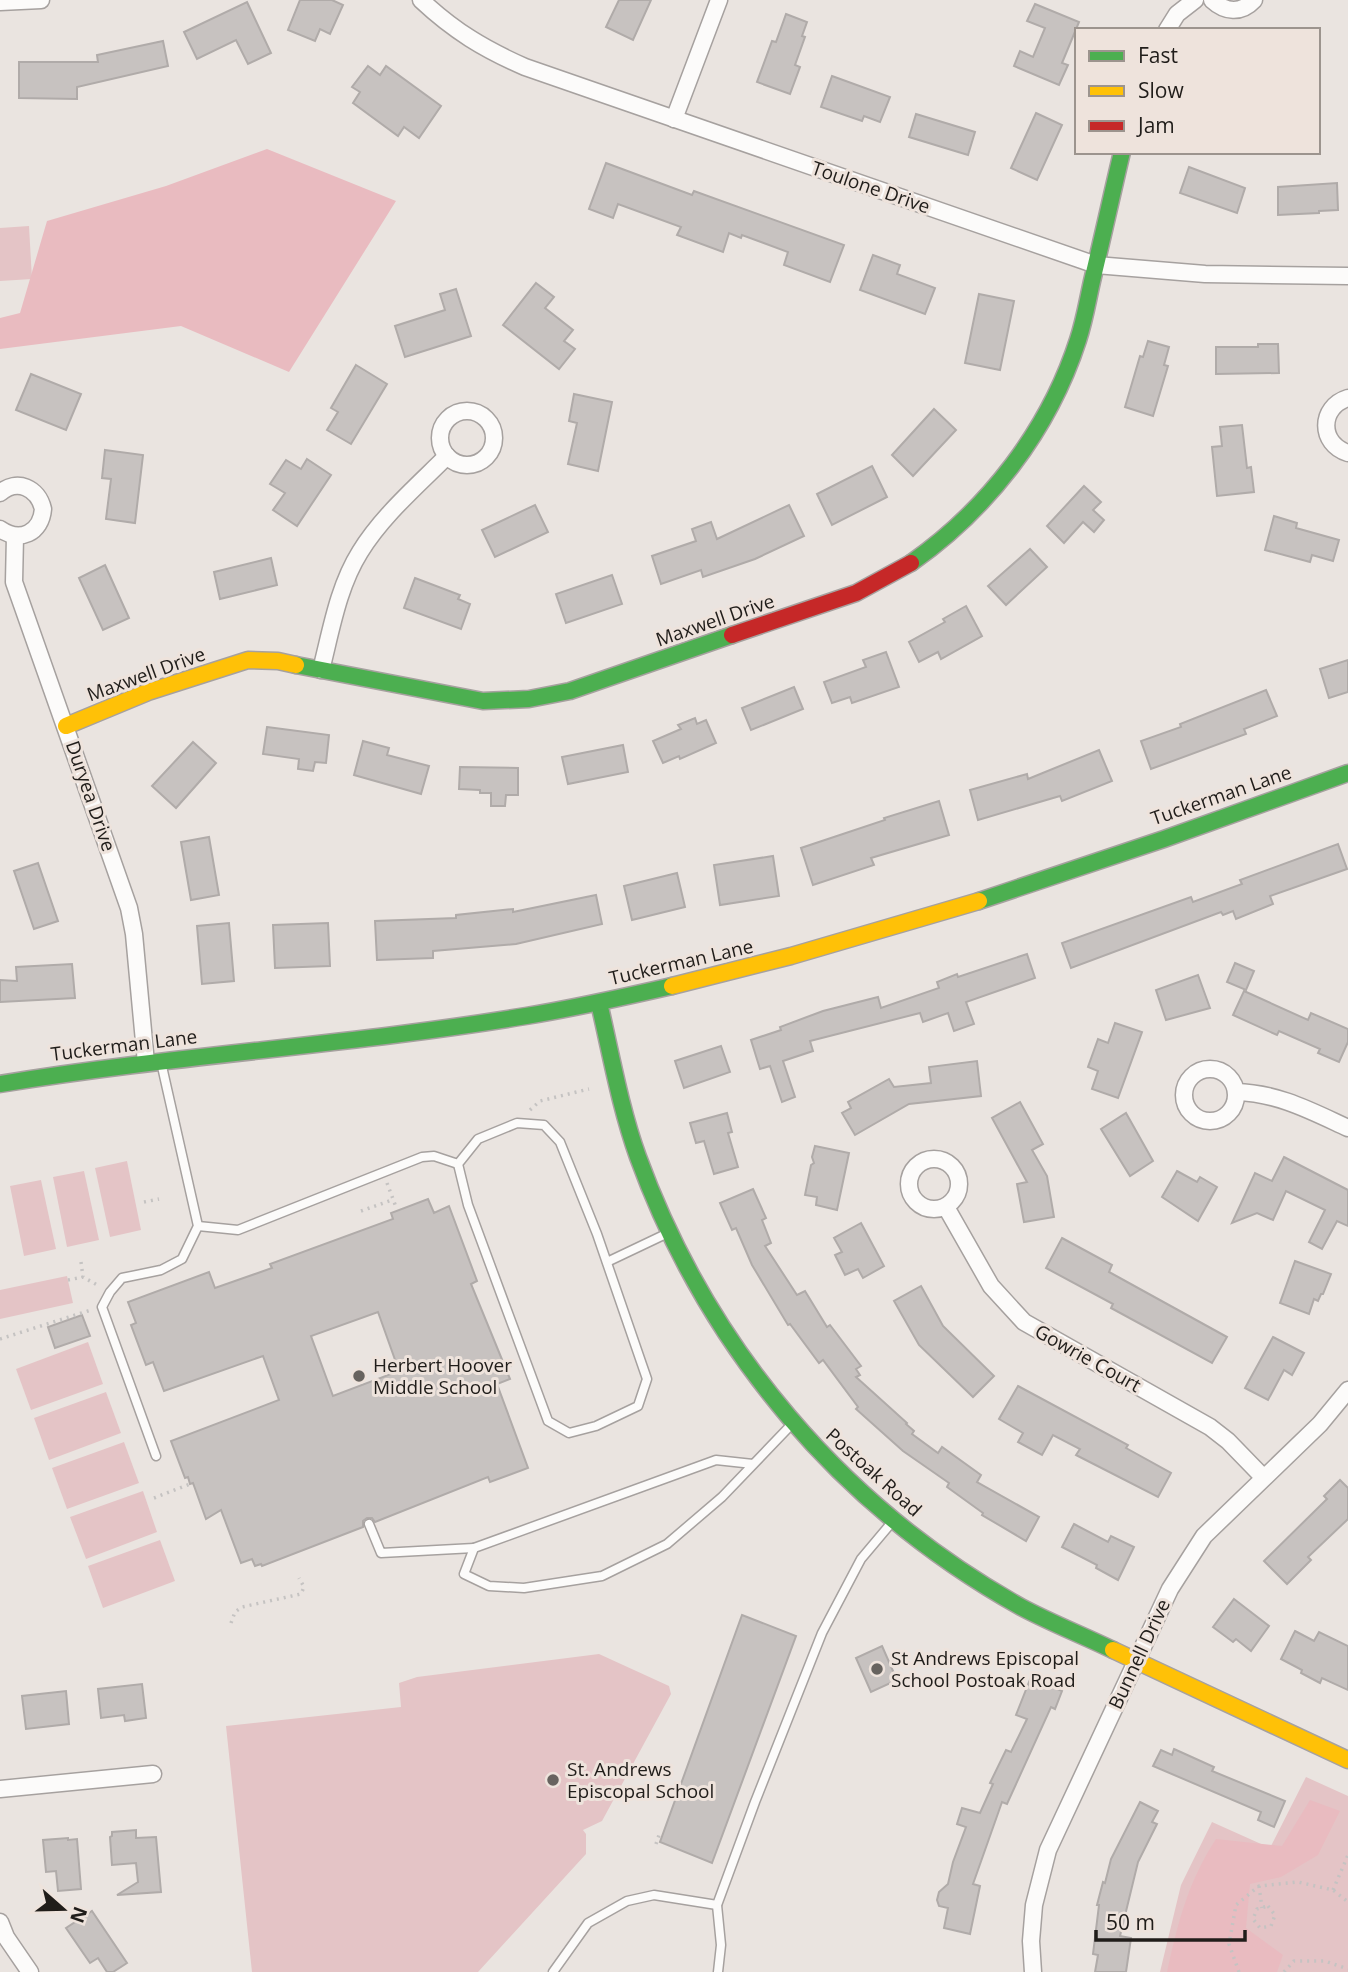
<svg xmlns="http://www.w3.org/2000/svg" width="1348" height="1972" font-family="'Open Sans',sans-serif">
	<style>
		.green { fill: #e4c4c6 }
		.forest { fill: #e9bbc0 }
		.building { fill: #c7c2c0; stroke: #b0aba9; stroke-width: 2; fill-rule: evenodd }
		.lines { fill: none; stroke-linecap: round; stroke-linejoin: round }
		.lane-casing { stroke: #a6a19f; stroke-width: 11 }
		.street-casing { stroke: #a6a19f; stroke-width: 19 }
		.fast-casing { stroke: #a6a19f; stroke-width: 19 }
		.slow-casing { stroke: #a6a19f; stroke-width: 19 }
		.jam-casing { stroke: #a6a19f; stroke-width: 19 }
		.path { stroke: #c5c3c2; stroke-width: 3.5; stroke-dasharray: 2 5; stroke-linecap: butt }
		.lane { stroke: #fcfbfa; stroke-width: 8 }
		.street { stroke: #fcfbfa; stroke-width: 16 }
		.fast { stroke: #4caf50; stroke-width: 16 }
		.slow { stroke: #ffc107; stroke-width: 16 }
		.jam { stroke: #c62828; stroke-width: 16 }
		.poi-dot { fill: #67635f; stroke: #eee3dc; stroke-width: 2.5 }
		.labels { text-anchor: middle; stroke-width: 6; stroke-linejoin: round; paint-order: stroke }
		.street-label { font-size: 19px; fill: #201d1a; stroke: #eee3dc }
		.poi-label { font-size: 19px; fill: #201d1a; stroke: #eee3dc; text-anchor: start }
	</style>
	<rect width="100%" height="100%" fill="#eae4e0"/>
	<g class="green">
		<path d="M29,226L32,279L0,281V228Z"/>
		<path d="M127,1161L141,1230L110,1237L95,1168Z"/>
		<path d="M84,1171L99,1240L67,1247L53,1177Z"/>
		<path d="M41,1180L56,1249L24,1256L10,1186Z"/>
		<path d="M67,1276L73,1303L0,1319V1290Z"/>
		<path d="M88,1342L103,1384L31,1410L16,1369Z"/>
		<path d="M106,1392L121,1433L49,1460L34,1418Z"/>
		<path d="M124,1442L139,1483L67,1509L52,1468Z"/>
		<path d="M143,1491L157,1532L86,1559L70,1517Z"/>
		<path d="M160,1540L175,1581L103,1608L88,1566Z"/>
		<path d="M599,1654L669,1686L671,1694L602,1821L583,1830L586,1834V1854L478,1972H252L226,1726L401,1707L399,1683L417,1677Z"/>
		<path d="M1306,1777L1348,1796V1972H1160L1181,1885L1212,1822L1270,1848Z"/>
	</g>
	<g class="forest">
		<path d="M267,149L396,201L289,372L181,326L0,349V318L20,313L47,221L166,186Z"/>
		<path d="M1310,1800L1340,1811L1318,1855L1281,1877L1250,1884L1246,1928L1283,1955L1277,1972H1167C1178,1922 1188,1882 1216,1839L1282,1846Z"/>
	</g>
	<g class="building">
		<path d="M300,0H332L343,5L330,34L320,29L315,41L288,30Z"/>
		<path d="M619,0H651L633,40L606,27Z"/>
		<path d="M247,2L271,53L248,64L236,40L197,59L184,32Z"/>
		<path d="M1035,4L1079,22L1062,63L1068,65L1059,85L1014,66L1020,51L1033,57L1045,28L1027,21Z"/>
		<path d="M786,14L807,22L802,36L805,37L795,65L800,67L790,94L757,82L772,41L776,42Z"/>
		<path d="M163,41L168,66L77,87V99L19,98V62H98L97,55Z"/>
		<path d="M368,66L380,75L386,66L441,106L419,138L404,127L398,136L353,103L360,92L352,87Z"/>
		<path d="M832,76L890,97L880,122L864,116L862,121L821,107Z"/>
		<path d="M1036,113L1062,125L1037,180L1011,168Z"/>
		<path d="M916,114L975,132L968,155L909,137Z"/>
		<path d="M606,163L692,195L694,191L844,245L830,282L784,265L788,252L742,235L741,238L729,233L723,252L677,235L681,227L618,204L613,218L589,209Z"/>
		<path d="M1189,167L1245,188L1237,213L1180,193Z"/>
		<path d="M1337,183L1338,210L1319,211V213L1278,215V187Z"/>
		<path d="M873,255L900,265L897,274L935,288L925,314L860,290Z"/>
		<path d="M536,283L554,297L545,308L573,330L564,341L575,349L559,369L503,325Z"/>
		<path d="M456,289L471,336L405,357L395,326L445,310L440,294Z"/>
		<path d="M979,294L1014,301L1000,370L965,363Z"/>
		<path d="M1148,341L1169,347L1164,365L1168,366L1153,416L1125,407L1140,356L1143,357Z"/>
		<path d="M1258,344H1278L1279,373L1216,374V347H1258Z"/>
		<path d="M356,365L387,384L351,444L327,430L338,412L331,408Z"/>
		<path d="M31,374L81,394L66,430L16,410Z"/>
		<path d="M574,394L612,402L598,471L568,464L577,423L569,421Z"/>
		<path d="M934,409L956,430L913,476L892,455Z"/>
		<path d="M1242,425L1247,468L1251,467L1254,492L1217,496L1212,447L1222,446L1220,427Z"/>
		<path d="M105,450L143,455L135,523L106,519L111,479L102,478Z"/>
		<path d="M307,459L331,475L297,526L273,510L285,493L270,484L286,460L301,469Z"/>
		<path d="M872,466L887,497L832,525L817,494Z"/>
		<path d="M1084,486L1101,502L1093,510L1104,520L1094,532L1083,522L1064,543L1047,526Z"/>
		<path d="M535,505L548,532L495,557L482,530Z"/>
		<path d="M789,505L804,536L755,559L703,577L701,570L661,584L652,556L696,541L692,529L711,522L717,539Z"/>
		<path d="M1274,516L1297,523L1296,528L1339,540L1333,561L1312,555L1310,562L1265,550Z"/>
		<path d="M1030,549L1047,567L1006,605L988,586Z"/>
		<path d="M271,558L277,585L220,599L214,572Z"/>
		<path d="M105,565L129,618L103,630L79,578Z"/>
		<path d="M612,575L622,604L566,623L556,594Z"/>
		<path d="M415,578L460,595L458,599L470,604L461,629L404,608Z"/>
		<path d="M966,606L982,636L941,659L938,652L919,662L909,642L945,622L943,619Z"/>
		<path d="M886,652L899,687L852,703L850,697L832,703L824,682L866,667L863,660Z"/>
		<path d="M1348,660V692L1329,698L1320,669Z"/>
		<path d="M794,687L803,709L751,730L742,708Z"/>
		<path d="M1266,690L1277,716L1244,729L1246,734L1151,769L1141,741L1181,727L1180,724Z"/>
		<path d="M695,718L697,724L706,720L716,743L680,759L679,756L663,763L653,741L681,729L678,725Z"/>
		<path d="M267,727L329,735L326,763L315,762L313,771L298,769L299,759L263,754Z"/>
		<path d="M363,741L389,748L387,755L429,766L421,794L354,775Z"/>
		<path d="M193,742L216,763L176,808L152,786Z"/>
		<path d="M623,745L628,772L568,784L562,757Z"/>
		<path d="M1099,750L1112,781L1062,801L1060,796L978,820L970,790L1027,774L1028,779Z"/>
		<path d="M460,767L518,768V795H506L505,806H491V793H480V790L459,789Z"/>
		<path d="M939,801L949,835L871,858L874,865L813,885L801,848L885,820L884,818Z"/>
		<path d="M209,837L219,895L191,900L181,842Z"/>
		<path d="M1338,844L1347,869L1270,896L1273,904L1236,919L1233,911L1223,915L1221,912L1071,968L1062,943L1191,897L1193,902L1242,884L1240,880Z"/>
		<path d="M773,856L779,896L720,905L714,865Z"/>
		<path d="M38,863L58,921L34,929L14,871Z"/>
		<path d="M677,873L685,907L632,920L624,886Z"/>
		<path d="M596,895L602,924L516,944L433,951V958L377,960L375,921L456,918V915L513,909V912Z"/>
		<path d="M229,923L234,981L202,984L197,926Z"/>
		<path d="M328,923L330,966L275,968L273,925Z"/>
		<path d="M1027,954L1035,978L966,1002L974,1024L954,1031L948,1013L923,1022L920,1013L810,1041L813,1051L783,1061L795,1097L782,1102L770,1066L760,1069L751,1040L781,1030L780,1027L823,1011L878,997L881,1008L939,988L937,982L957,974L958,977Z"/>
		<path d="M1235,963L1254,971L1246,990L1227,982Z"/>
		<path d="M72,964L75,998L0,1002V980L17,981L16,967Z"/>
		<path d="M1198,975L1210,1008L1166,1020L1156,990Z"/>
		<path d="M1244,991L1308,1020L1311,1013L1348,1029V1042L1339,1062L1318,1053L1320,1049L1279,1031L1277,1035L1233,1015Z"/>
		<path d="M1115,1023L1142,1032L1118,1098L1092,1089L1098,1071L1088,1067L1098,1039L1108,1043Z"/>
		<path d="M721,1046L730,1072L684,1088L675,1061Z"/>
		<path d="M977,1061L981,1096L909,1104L855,1135L842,1113L851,1108L848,1102L889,1079L894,1087L931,1083L929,1067Z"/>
		<path d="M1020,1102L1043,1144L1032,1150L1047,1176L1054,1217L1024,1222L1017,1184L1027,1182L992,1118Z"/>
		<path d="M727,1113L732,1132L728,1133L738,1167L714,1174L704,1141L696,1143L690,1123Z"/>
		<path d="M1126,1113L1153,1161L1130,1176L1101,1129Z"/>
		<path d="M815,1146L849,1153L837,1210L816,1205L817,1197L805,1195L811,1165L814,1163L812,1157Z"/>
		<path d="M1284,1157L1348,1190V1226L1337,1221L1322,1249L1309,1242L1325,1210L1286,1191L1273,1220L1257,1213L1232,1223L1255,1173L1272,1181Z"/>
		<path d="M1177,1171L1197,1182L1200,1177L1217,1187L1198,1221L1162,1197Z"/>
		<path d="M753,1189L766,1218L762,1220L771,1243L765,1246L797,1295L805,1291L827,1327L830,1325L861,1366L856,1369L860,1375L856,1377L907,1423L906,1424L914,1431L912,1434L938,1453L942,1447L981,1475L977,1482L1039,1517L1026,1541L982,1515L983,1513L947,1487L949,1483L903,1451L856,1409L858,1407L823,1360L819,1363L790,1324L788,1325L752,1265L736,1228L732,1230L720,1203Z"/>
		<path d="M428,1199L434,1213L449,1206L477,1281L471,1284L510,1379L497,1384L528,1468L490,1482L488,1477L375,1522L372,1518H367L363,1521V1527L262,1566L261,1564L255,1566L252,1559L241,1563L221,1510L206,1519L193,1483L190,1484L188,1477L185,1478L171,1441L279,1400L263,1356L164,1391L153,1362L146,1365L131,1325L136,1323L128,1302L209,1272L215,1288L272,1268L270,1264L393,1219L391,1213ZM378,1312L399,1371L333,1396L311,1336Z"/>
		<path d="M861,1223L884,1266L863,1278L858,1269L845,1275L835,1255L842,1252L834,1238Z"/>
		<path d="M1062,1238L1112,1265L1109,1272L1227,1337L1212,1363L1111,1308L1113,1304L1046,1268Z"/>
		<path d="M1295,1261L1331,1274L1323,1294H1321L1318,1301L1314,1299L1309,1314L1280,1303Z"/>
		<path d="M921,1286L943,1326L994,1376L973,1397L919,1345L894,1301Z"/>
		<path d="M82,1315L90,1336L55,1348L48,1327Z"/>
		<path d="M1273,1337L1304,1353L1292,1375L1284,1370L1268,1400L1245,1388Z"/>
		<path d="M1018,1386L1128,1445L1126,1448L1171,1473L1158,1497L1076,1455L1080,1449L1053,1435L1042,1455L1018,1442L1023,1433L999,1419Z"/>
		<path d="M1340,1480L1348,1488V1519L1308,1557L1311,1560L1287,1584L1264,1561L1327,1499L1324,1496Z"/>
		<path d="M1074,1524L1108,1542L1111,1536L1134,1547L1118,1580L1096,1568L1097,1565L1062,1547Z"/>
		<path d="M1234,1599L1269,1626L1251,1651L1236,1639L1233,1642L1213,1627Z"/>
		<path d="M742,1615L796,1636L712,1863L660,1842Z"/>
		<path d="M1295,1631L1314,1641L1319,1632L1348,1646V1690L1322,1678L1320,1683L1301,1673L1302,1670L1281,1659Z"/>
		<path d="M882,1646L897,1680L871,1692L856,1658Z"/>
		<path d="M1031,1677L1062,1691L1055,1709L1051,1707L1007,1804L1002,1802L973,1884L980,1886L970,1934L944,1928L948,1908L939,1906L937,1900L939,1892L948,1884L953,1862L966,1827L957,1824L962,1808L980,1813L993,1784L990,1783L1006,1750L1011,1752L1027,1719L1016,1715Z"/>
		<path d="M142,1684L146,1718L125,1721L124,1715L101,1718L98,1689Z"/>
		<path d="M66,1691L69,1724L26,1729L22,1696Z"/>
		<path d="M1174,1749L1214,1767L1212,1771L1285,1801L1274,1827L1258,1820L1261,1812L1153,1766L1161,1750L1172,1755Z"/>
		<path d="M1140,1802L1158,1811L1152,1822L1157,1824L1138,1862L1120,1936L1131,1938L1126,1972H1095L1098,1955L1093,1954L1099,1905H1097L1103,1882L1105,1883L1111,1859Z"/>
		<path d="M136,1830V1838L156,1837L161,1892L117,1895L138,1882L136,1863L112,1865L110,1837L112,1836V1832Z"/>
		<path d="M68,1838V1840L77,1839L81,1889L58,1891L56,1871L46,1872L43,1840Z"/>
		<path d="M92,1911L127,1963L113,1972H107L98,1958L90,1963L66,1928Z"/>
	</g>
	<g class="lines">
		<g class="lane-casing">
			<g id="lane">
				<path d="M517,1123L544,1125L560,1142L597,1234L647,1379L638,1406L596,1426L569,1433L548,1421L468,1205L458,1164L478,1139Z"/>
				<path d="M198,1226L238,1230L422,1157L434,1156L458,1164"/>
				<path d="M607,1262L668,1233"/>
				<path d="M156,1456L102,1307L110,1292L122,1278L161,1270L182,1259L198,1226L161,1062"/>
				<path d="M753,1464L716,1460L474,1548L464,1574L489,1586L524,1588L602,1576L667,1544L722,1497L792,1424"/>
				<path d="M369,1524L381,1553L474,1548"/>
				<path d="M553,1972L588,1923L627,1901L654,1895L717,1905"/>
				<path d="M718,1972L721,1945L717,1905L755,1802L822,1633L861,1559L893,1521"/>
			</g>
		</g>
		<g class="street-casing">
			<g id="street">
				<path d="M421,0C454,31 484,49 525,67L1096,265L1205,274L1348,276"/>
				<path d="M1212,0C1225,12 1241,14 1254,0"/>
				<path d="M0,2L41,0"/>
				<path d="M1167,30L1177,14L1195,0"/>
				<path d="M674,119L719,0"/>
				<path d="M1348,398C1319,407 1319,444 1348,453"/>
				<circle cx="467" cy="438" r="27"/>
				<path d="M0,493C17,478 38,488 43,509C41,533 20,543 0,529"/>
				<path d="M15,536L14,582L129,908L134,934L146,1063"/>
				<path d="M321,670C331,631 338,587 360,552C382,516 417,486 447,456"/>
				<circle cx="1210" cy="1095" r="26"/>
				<path d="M1236,1092C1278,1093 1311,1111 1348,1128"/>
				<circle cx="934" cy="1184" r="25"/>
				<path d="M946,1207L991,1286L1024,1322L1210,1427L1228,1441L1263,1477"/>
				<path d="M0,1789L153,1774"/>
				<path d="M0,1922L6,1937L30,1972"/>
				<path d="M1033,1972L1031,1941L1034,1905L1048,1850L1170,1589L1204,1536L1320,1424L1348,1390"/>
			</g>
		</g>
		<g class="fast-casing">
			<g id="fast">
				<path d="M911,563C988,509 1049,430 1078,340C1085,319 1088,298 1093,277C1103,236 1112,194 1122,152"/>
				<path d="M296,665L483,701L529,699L570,691L732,635"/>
				<path d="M979,901L1164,839L1348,773"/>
				<path d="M599,1003C611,1054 620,1107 638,1157C708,1349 842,1507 1021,1607C1051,1623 1082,1635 1113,1650"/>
				<path d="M0,1084C175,1055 352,1045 526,1016C575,1008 624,997 672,986"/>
			</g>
		</g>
		<g class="slow-casing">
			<g id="slow">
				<path d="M66,726L148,692L248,660L278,661L296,665"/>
				<path d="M672,986L791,956L979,901"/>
				<path d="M1113,1650L1348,1760"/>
			</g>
		</g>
		<g class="jam-casing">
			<path id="jam" d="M732,635L856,593L911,563"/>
		</g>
		<g class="path">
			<path d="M530,1110L540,1101L589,1089"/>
			<path d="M387,1183L396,1207"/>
			<path d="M144,1202L159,1199"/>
			<path d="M361,1211L392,1200"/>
			<path d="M81,1262L83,1277L99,1286"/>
			<path d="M68,1280L83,1277"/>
			<path d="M0,1339L91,1310"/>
			<path d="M505,1371L512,1364"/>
			<path d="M154,1498L190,1484"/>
			<path d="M231,1623L235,1612L242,1607L301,1594L304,1587L299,1578"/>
			<path d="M656,1844L660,1832"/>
			<path d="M1259,1886L1262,1908"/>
			<path d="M1333,1890L1348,1855"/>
			<path d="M1268,1906L1275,1915L1271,1926L1260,1928L1253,1919L1257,1909Z"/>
			<path d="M1239,1972L1229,1944L1236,1905L1259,1886L1298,1882L1333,1890L1348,1902"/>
			<path d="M1284,1972L1294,1961H1325L1348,1969"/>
		</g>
		<use href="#lane" class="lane"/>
		<use href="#street" class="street"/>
		<use href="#fast" class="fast"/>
		<use href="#slow" class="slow"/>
		<use href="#jam" class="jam"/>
	</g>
	<g class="poi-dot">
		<circle cx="359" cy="1376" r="7"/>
		<circle cx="877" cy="1669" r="7"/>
		<circle cx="553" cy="1780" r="7"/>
	</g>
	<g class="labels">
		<g class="street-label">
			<text transform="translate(871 187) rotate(19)" y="7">Toulone Drive</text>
			<text transform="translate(715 620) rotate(-19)" y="7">Maxwell Drive</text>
			<text transform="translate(146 674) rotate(-20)" y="7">Maxwell Drive</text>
			<text transform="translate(1221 795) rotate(-19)" y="7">Tuckerman Lane</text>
			<text transform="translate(91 796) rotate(71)" y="7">Duryea Drive</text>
			<text transform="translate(681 962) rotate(-13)" y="7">Tuckerman Lane</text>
			<text transform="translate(124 1045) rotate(-7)" y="7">Tuckerman Lane</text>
			<text transform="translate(1088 1358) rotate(29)" y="7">Gowrie Court</text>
			<text transform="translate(874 1472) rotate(42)" y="7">Postoak Road</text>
			<text transform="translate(1139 1654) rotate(-65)" y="7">Bunnell Drive</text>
		</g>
		<g class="poi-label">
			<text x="373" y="1372">Herbert Hoover<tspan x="373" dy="22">Middle School</tspan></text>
			<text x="891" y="1665">St Andrews Episcopal<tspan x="891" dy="22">School Postoak Road</tspan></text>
			<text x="567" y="1776">St. Andrews<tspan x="567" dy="22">Episcopal School</tspan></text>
		</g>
	</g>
	<rect x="1075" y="28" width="245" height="126" fill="#eee3dc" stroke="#9c948e" stroke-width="2"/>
	<rect x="1089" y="51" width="35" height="10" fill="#4caf50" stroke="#9c948e" stroke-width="2"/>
	<text x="1138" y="63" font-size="21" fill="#201d1a">Fast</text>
	<rect x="1089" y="86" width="35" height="10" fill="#ffc107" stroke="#9c948e" stroke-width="2"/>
	<text x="1138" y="98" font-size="21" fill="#201d1a">Slow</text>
	<rect x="1089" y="121" width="35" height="10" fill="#c62828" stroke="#9c948e" stroke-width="2"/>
	<text x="1138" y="133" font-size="21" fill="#201d1a">Jam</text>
	<g transform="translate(63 1909) rotate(110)" stroke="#eee3dc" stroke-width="5" paint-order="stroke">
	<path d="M0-5L12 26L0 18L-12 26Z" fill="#201d1a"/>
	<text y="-10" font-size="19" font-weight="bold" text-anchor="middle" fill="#201d1a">N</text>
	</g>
	<path d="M1096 1930v10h149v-10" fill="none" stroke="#201d1a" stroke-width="3.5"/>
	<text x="1106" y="1930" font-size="21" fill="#201d1a" stroke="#eee3dc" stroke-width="5" paint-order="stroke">50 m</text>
</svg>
